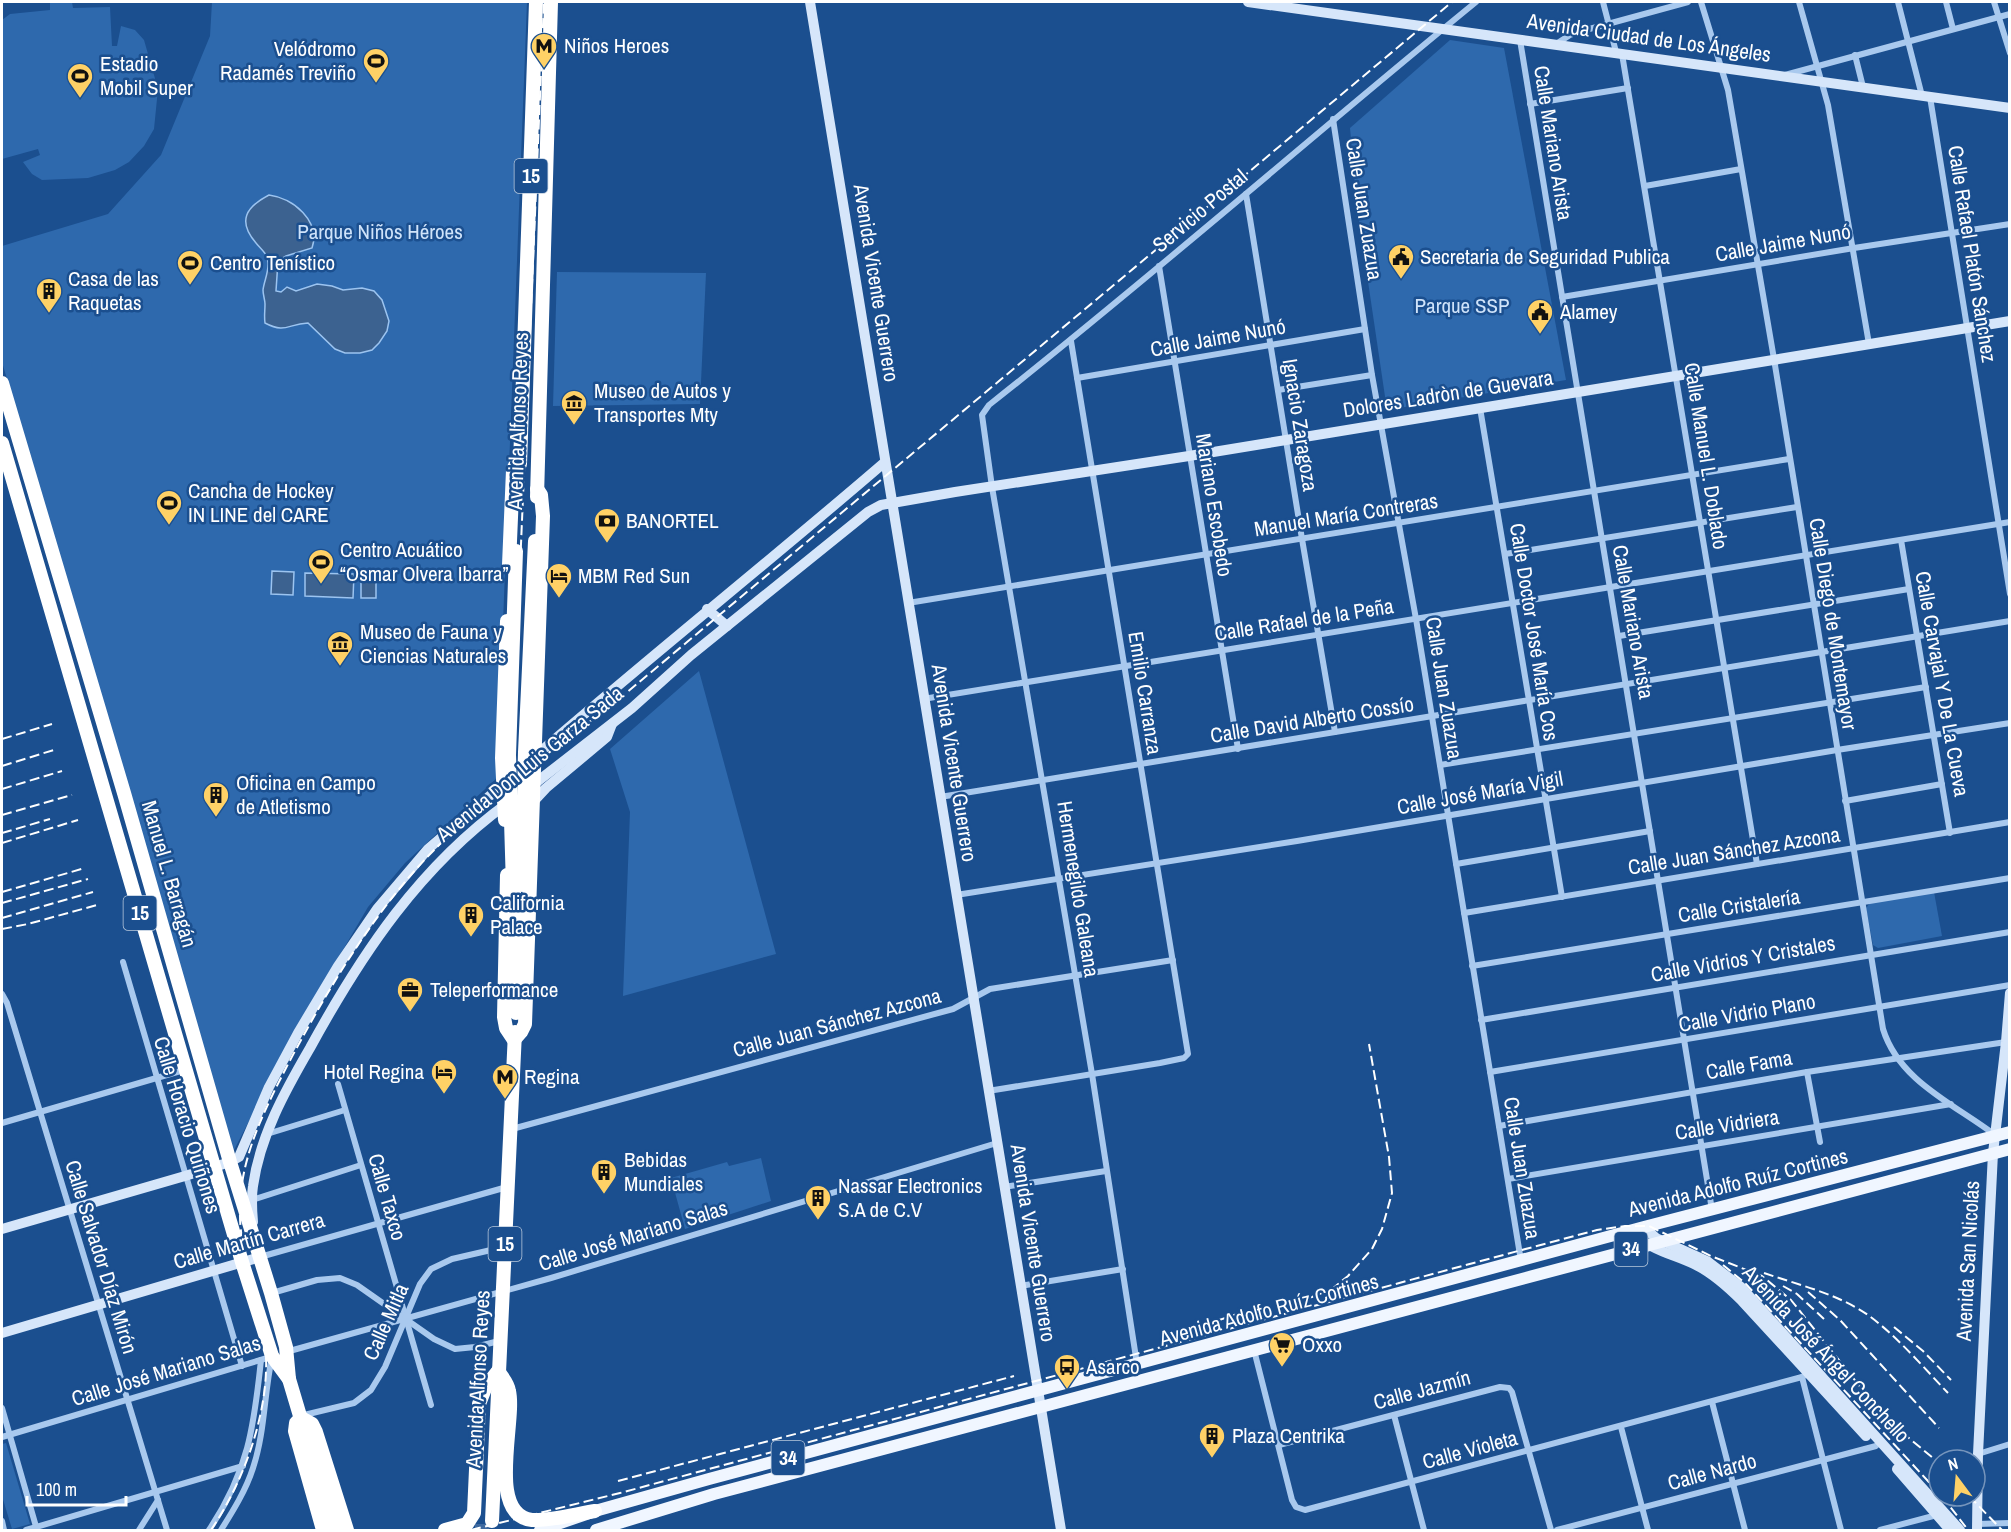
<svg xmlns="http://www.w3.org/2000/svg" width="2011" height="1532" font-family="'Archivo Narrow',sans-serif">
	<style>
		.green { fill: #2e69ad }
		.water { fill: #3c6290; stroke: #9cc4f0; stroke-width: 1.5 }
		.lines { fill: none; stroke-linecap: round; stroke-linejoin: round }
		.highway-tunnel { stroke: #3d69a0; stroke-width: 14; stroke-dasharray: 14 7; stroke-linecap: butt }
		.street { stroke: #a9c9ee; stroke-width: 6 }
		.secondary { stroke: #d6e6fa; stroke-width: 10 }
		.primary { stroke: #f0f6ff; stroke-width: 12 }
		.highway { stroke: #fff; stroke-width: 14 }
		.rail { stroke: #fff; stroke-width: 2; stroke-dasharray: 10 4.5; stroke-linecap: butt }
		.highway-bridge { stroke: #fff; stroke-width: 14 }
		.labels { text-anchor: middle; stroke-width: 5; stroke-linejoin: round; paint-order: stroke }
		.shield { fill: #1b4f8f; stroke: #bbcadd; stroke-width: 1.5 }
		.shield-label { font-size: 20px; font-weight: bold; fill: #fff }
		.street-label { font-size: 21px; fill: #fff; stroke: #1b4f8f }
		.poi-label { font-size: 21px; fill: #fff; stroke: #1b4f8f; text-anchor: start }
		.park-label { font-size: 21px; fill: #cfe3fa; stroke: #1b4f8f }
	</style>
	<rect width="100%" height="100%" fill="#1b4f8f"/>
	<g class="green">
		<path d="M50,2H72L73,8L110,7L112,46H117L121,26L135,30L144,40L158,89L154,129L144,146L129,162L115,170L88,178L42,180L32,174L23,162L40,155L38,149L2,159V20L10,14L50,10Z"/>
		<path d="M212,2H527L497,778L405,863L368,907L296,1030L233,1152L2,362V246L108,214L161,155L210,36Z"/>
		<path d="M1450,40L1504,48L1566,380L1387,410L1357,207L1350,128Z"/>
		<path d="M557,272L706,273L700,404L553,406Z"/>
		<path d="M699,671L776,954L623,996L630,812L610,749Z"/>
		<path d="M1934,892L1942,936L1878,948L1873,945L1866,908L1870,903Z"/>
		<path d="M761,1158L771,1201L685,1229L671,1178L727,1162L729,1166Z"/>
		<path d="M6,1443L30,1524L12,1529L2,1496V1444Z"/>
	</g>
	<g class="water">
		<path d="M269,195C293,198 321,221 312,248L286,256L278,261L276,291L281,292L287,287L296,291L317,284L332,286L343,290L362,288L374,291L382,300L389,321L387,331L379,343L372,350L360,353H345L335,349L308,323C287,324 286,334 265,323C264,316 265,311 265,304C265,300 263,295 263,290C264,281 269,272 268,262C267,253 261,249 256,243C237,221 246,207 269,195Z"/>
		<path d="M272,571L294,572L293,595L271,594Z"/>
		<path d="M305,573L354,574L353,598L305,596Z"/>
		<rect x="361" y="573" width="15" height="25"/>
	</g>
	<g class="lines">
		<path class="highway-tunnel" d="M482,1530V1524"/>
		<g class="street">
			<path d="M1603,2L1616,52"/>
			<path d="M1701,2L1728,90L1774,359L1883,1029C1899,1081 1954,1104 1995,1135"/>
			<path d="M1799,2L1828,105L1869,344"/>
			<path d="M1898,2L1922,96"/>
			<path d="M1946,2L1953,29"/>
			<path d="M1994,2L2010,53"/>
			<path d="M1520,40L1712,1210"/>
			<path d="M1556,44L1570,35L1582,31L1688,2"/>
			<path d="M1622,54L1757,864"/>
			<path d="M1855,55L1863,87"/>
			<path d="M1785,75L2010,14"/>
			<path d="M1930,97L2010,594"/>
			<path d="M1530,104L1628,88"/>
			<path d="M1333,119L1372,375L1416,619L1521,1261"/>
			<path d="M1645,186L1741,169"/>
			<path d="M1246,194L1302,539L1335,732"/>
			<path d="M1159,266L1238,749"/>
			<path d="M1562,297L1854,248L2010,224"/>
			<path d="M1077,378L1365,329"/>
			<path d="M1278,390L1372,375"/>
			<path d="M1480,408L1562,897"/>
			<path d="M1901,540L1950,833"/>
			<path d="M1505,554L1797,507"/>
			<path d="M908,603L1789,459"/>
			<path d="M1619,636L1909,589"/>
			<path d="M923,699L2010,522"/>
			<path d="M1440,765L1926,687"/>
			<path d="M940,797L2010,621"/>
			<path d="M1845,801L1942,784"/>
			<path d="M1456,864L1650,831"/>
			<path d="M956,895L1297,841L1837,750L2010,723"/>
			<path d="M1464,913L2010,822"/>
			<path d="M123,962L242,1366"/>
			<path d="M1472,966L2010,878"/>
			<path d="M2,994L7,1003L167,1530"/>
			<path d="M1481,1020L2010,932"/>
			<path d="M1490,1072L2010,985"/>
			<path d="M1807,1072L1820,1142"/>
			<path d="M338,1084L431,1405"/>
			<path d="M988,1091L1160,1063L1184,1058L1188,1054L1071,341"/>
			<path d="M2,1123L184,1070"/>
			<path d="M1499,1126L1807,1072L2006,1042"/>
			<path d="M512,1129L953,1009L990,989L1173,960"/>
			<path d="M267,1134L345,1110"/>
			<path d="M1508,1179L1951,1104"/>
			<path d="M1004,1187L1106,1171"/>
			<path d="M252,1200L361,1165"/>
			<path d="M260,1257L507,1187"/>
			<path d="M1020,1286L1123,1269"/>
			<path d="M272,1293L317,1280L340,1278L357,1285L434,1339L455,1349L475,1347L499,1341"/>
			<path d="M1254,1350L1292,1500L1296,1507L1305,1510L1802,1377L1808,1373"/>
			<path d="M286,1352L551,1278L997,1143"/>
			<path d="M1137,1364L1092,1074L992,487L982,415L989,405C1154,275 1313,135 1476,2"/>
			<path d="M1802,1377L1841,1530"/>
			<path d="M1712,1402L1745,1530"/>
			<path d="M2,1408L37,1530"/>
			<path d="M1394,1415L1424,1530"/>
			<path d="M300,1416L354,1403L371,1390L385,1367L420,1284L431,1269L452,1259L504,1247"/>
			<path d="M1621,1427L1648,1530"/>
			<path d="M2,1437L274,1356"/>
			<path d="M1279,1445L1500,1387L1509,1388L1512,1392L1551,1530"/>
			<path d="M1978,1454L2010,1444"/>
			<path d="M2,1521L4,1530"/>
			<path d="M1977,1524L2010,1523"/>
			<path d="M26,1530L243,1466"/>
			<path d="M139,1530L158,1500"/>
			<path d="M209,1530C248,1472 254,1427 261,1360"/>
			<path d="M221,1530C233,1511 246,1490 253,1468C265,1432 264,1394 272,1357"/>
			<path d="M1557,1530L1876,1446"/>
			<path d="M1880,1530L1937,1515"/>
		</g>
		<g class="secondary">
			<path d="M810,2L1061,1530"/>
			<path d="M1248,2L2010,108"/>
			<path d="M707,609L727,626"/>
			<path d="M532,759C648,658 769,562 885,462"/>
			<path d="M529,788L632,708L691,655L868,512L881,505L955,492L1189,456L2010,321"/>
			<path d="M532,803L546,788L607,737L612,724"/>
			<path d="M253,1222C252,1210 251,1198 253,1186C260,1136 285,1091 310,1048C362,953 420,866 509,802"/>
			<path d="M1644,1227L1656,1238L1707,1261L1741,1287L1960,1530"/>
			<path d="M2,1229L185,1176L230,1162L239,1157L269,1087L298,1033L338,966L377,909L428,849L507,781"/>
			<path d="M1633,1231C1648,1250 1673,1254 1694,1264C1713,1273 1728,1287 1742,1301L1866,1436"/>
			<path d="M2,1333L260,1257"/>
			<path d="M1897,1469L1950,1530"/>
			<path d="M1977,1530L1978,1454L1993,1153L2006,1042L2010,993"/>
		</g>
		<g class="primary">
			<path d="M540,1530L595,1511L709,1479L1644,1227L2010,1132"/>
			<path d="M596,1530L714,1494L2010,1149"/>
		</g>
		<g class="highway">
			<path d="M2,383L124,793L230,1162L271,1293L286,1347L289,1379L334,1530"/>
			<path d="M2,443L242,1262L272,1356L289,1379"/>
			<path d="M520,464L536,2"/>
			<path d="M537,497L551,2"/>
			<path d="M509,565L513,470L520,455"/>
			<path d="M505,820L502,758L507,621"/>
			<path d="M507,875L504,1017L506,1028L514,1040L521,1032L525,1024L543,516L541,495L537,489"/>
			<path d="M498,1371C502,1377 508,1383 509,1391C516,1421 486,1515 532,1520C550,1521 576,1514 595,1511"/>
			<path d="M492,1521L515,1032"/>
			<path d="M323,1530L295,1431L296,1423L301,1418L312,1424L316,1432L347,1530"/>
			<path d="M445,1530L467,1524L474,1513L479,1404L486,1386L498,1371"/>
		</g>
		<g class="rail">
			<path d="M514,709L544,2"/>
			<path d="M2,739L52,724"/>
			<path d="M2,766L57,749"/>
			<path d="M2,789L62,771"/>
			<path d="M2,815L72,795"/>
			<path d="M2,833L50,819"/>
			<path d="M2,843L78,820"/>
			<path d="M2,892L85,868"/>
			<path d="M2,903L88,879"/>
			<path d="M2,918L93,892"/>
			<path d="M2,929L28,924L97,905"/>
			<path d="M1723,1265L1745,1283L1939,1493"/>
			<path d="M1764,1273C1799,1285 1838,1294 1868,1315C1898,1337 1923,1367 1948,1393"/>
			<path d="M1783,1286L1797,1294L1824,1319"/>
			<path d="M1808,1292L1840,1320L1939,1428"/>
			<path d="M1894,1327L1923,1351L1951,1380"/>
			<path d="M1178,1334L1240,1313L1312,1297L1332,1289L1348,1276L1372,1249L1382,1229L1392,1193L1389,1157L1369,1044"/>
			<path d="M618,1481L1014,1376"/>
			<path d="M1942,1496L1968,1530"/>
			<path d="M1969,1496L2002,1530"/>
			<path d="M211,1530C247,1477 276,1395 263,1330C256,1290 239,1251 240,1210C240,1158 264,1111 287,1066C322,1000 361,933 410,876C468,809 543,758 613,704L1452,2"/>
			<path d="M471,1530L620,1493L1518,1251L1597,1230L1625,1226H1649L1711,1256L1762,1276L1791,1300L1866,1394L1904,1434L1939,1463"/>
		</g>
		<g class="highway-bridge">
			<path d="M522,885L525,752L535,541"/>
			<path d="M516,1013L517,914L513,886L509,755L516,551"/>
		</g>
	</g>
	<defs>
		<g id="metro-pin" transform="scale(1.35)"><path d="M0 17L-7.5 6A9.5 9.5 0 1 1 7.5 6Z" fill="#ffd166" stroke="#1b4f8f"/><path d="M-5.5 5V-5H-3L0 0L3-5H5.5V5H3V-.5L0 4L-3-.5V5Z" fill="#111"/></g>
		<g id="stadium-pin" transform="scale(1.35)"><path d="M0 17L-7.5 6A9.5 9.5 0 1 1 7.5 6Z" fill="#ffd166" stroke="#1b4f8f"/><path d="M0-5a6.5 5 0 1 0 0 10a6.5 5 0 1 0 0-10ZM-3.5-1.8h7v3.6h-7Z" fill="#111"/></g>
		<g id="civic-pin" transform="scale(1.35)"><path d="M0 17L-7.5 6A9.5 9.5 0 1 1 7.5 6Z" fill="#ffd166" stroke="#1b4f8f"/><path d="M-.6-6.5H3V-4.5H.6V-3L4-1V1h2V6H-6V1h2V-1L-.6-3ZM-1.2 2.5V6h2.4V2.5Z" fill="#111"/></g>
		<g id="building-pin" transform="scale(1.35)"><path d="M0 17L-7.5 6A9.5 9.5 0 1 1 7.5 6Z" fill="#ffd166" stroke="#1b4f8f"/><path d="M-4-6H4V6H1V3H-1V6H-4ZM-2.5-4.3h1.7v1.8h-1.7ZM.8-4.3h1.7v1.8H.8ZM-2.5-1h1.7V.8h-1.7ZM.8-1h1.7V.8H.8Z" fill="#111"/></g>
		<g id="museum-pin" transform="scale(1.35)"><path d="M0 17L-7.5 6A9.5 9.5 0 1 1 7.5 6Z" fill="#ffd166" stroke="#1b4f8f"/><path d="M0-6L6-3V-2H-6V-3ZM-5-1h2V3h-2ZM-1-1h2V3h-2ZM3-1h2V3H3ZM-6 4H6V6H-6Z" fill="#111"/></g>
		<g id="bank-pin" transform="scale(1.35)"><path d="M0 17L-7.5 6A9.5 9.5 0 1 1 7.5 6Z" fill="#ffd166" stroke="#1b4f8f"/><path d="M-6-4H6V4H-6ZM0-2.3a2.3 2.3 0 1 0 0 4.6a2.3 2.3 0 1 0 0-4.6Z" fill="#111"/></g>
		<g id="hotel-pin" transform="scale(1.35)"><path d="M0 17L-7.5 6A9.5 9.5 0 1 1 7.5 6Z" fill="#ffd166" stroke="#1b4f8f"/><path d="M-6-4.5h1.5V1H6V5H4.5V3h-9V5H-6ZM-4 0a1.8 1.8 0 1 1 3.6 0ZM.5 0V-2.5h3Q6-2.5 6 0Z" fill="#111"/></g>
		<g id="office-pin" transform="scale(1.35)"><path d="M0 17L-7.5 6A9.5 9.5 0 1 1 7.5 6Z" fill="#ffd166" stroke="#1b4f8f"/><path d="M-6-3h4V-5.5h4V-3h4V5H-6ZM-1-4.5V-3h2v-1.5ZM-6 0V1H6V0Z" fill="#111"/></g>
		<g id="supermarket-pin" transform="scale(1.35)"><path d="M0 17L-7.5 6A9.5 9.5 0 1 1 7.5 6Z" fill="#ffd166" stroke="#1b4f8f"/><path d="M-6-5.5h2.5l.6 2H6L4.5 2H-2.5L-4.4-4H-6ZM-1.5 3.2a1.3 1.3 0 1 0 .1 0ZM3 3.2a1.3 1.3 0 1 0 .1 0Z" fill="#111"/></g>
		<g id="bus-pin" transform="scale(1.35)"><path d="M0 17L-7.5 6A9.5 9.5 0 1 1 7.5 6Z" fill="#ffd166" stroke="#1b4f8f"/><path d="M-5-6H5V4H4V6H2V4H-2V6H-4V4H-5ZM-3.5-4V0h7V-4ZM-3.5 1.2v1.5H-2V1.2ZM2 1.2v1.5H3.5V1.2Z" fill="#111"/></g>
	</defs>
	<g fill-rule="evenodd">
		<use href="#metro-pin" x="544" y="46"/>
		<use href="#stadium-pin" x="376" y="61"/>
		<use href="#stadium-pin" x="80" y="76"/>
		<use href="#civic-pin" x="1401" y="257"/>
		<use href="#stadium-pin" x="190" y="263"/>
		<use href="#building-pin" x="49" y="291"/>
		<use href="#civic-pin" x="1540" y="312"/>
		<use href="#museum-pin" x="574" y="403"/>
		<use href="#stadium-pin" x="169" y="503"/>
		<use href="#bank-pin" x="607" y="521"/>
		<use href="#stadium-pin" x="321" y="562"/>
		<use href="#hotel-pin" x="559" y="576"/>
		<use href="#museum-pin" x="340" y="644"/>
		<use href="#building-pin" x="216" y="795"/>
		<use href="#building-pin" x="471" y="915"/>
		<use href="#office-pin" x="410" y="990"/>
		<use href="#hotel-pin" x="444" y="1072"/>
		<use href="#metro-pin" x="505" y="1077"/>
		<use href="#building-pin" x="604" y="1172"/>
		<use href="#building-pin" x="818" y="1198"/>
		<use href="#supermarket-pin" x="1282" y="1345"/>
		<use href="#bus-pin" x="1067" y="1367"/>
		<use href="#building-pin" x="1212" y="1436"/>
	</g>
	<g class="labels">
		<g class="shield">
			<rect x="514.5" y="159" width="33" height="34" rx="4.5"/>
			<rect x="123.5" y="896" width="33" height="34" rx="4.5"/>
			<rect x="488.5" y="1227" width="33" height="34" rx="4.5"/>
			<rect x="1614.5" y="1232" width="33" height="34" rx="4.5"/>
			<rect x="771.5" y="1441" width="33" height="34" rx="4.5"/>
		</g>
		<g class="shield-label">
			<text x="531" y="183">15</text>
			<text x="140" y="920">15</text>
			<text x="505" y="1251">15</text>
			<text x="1631" y="1256">34</text>
			<text x="788" y="1465">34</text>
		</g>
		<g class="street-label">
			<text transform="translate(1649 38) rotate(8)" y="7">Avenida Ciudad de Los Ángeles</text>
			<text transform="translate(1553 143) rotate(81)" y="7">Calle Mariano Arista</text>
			<text transform="translate(1364 209) rotate(81)" y="7">Calle Juan Zuazua</text>
			<text transform="translate(1200 211) rotate(-40)" y="7">Servicio Postal</text>
			<text transform="translate(1783 243) rotate(-10)" y="7">Calle Jaime Nunó</text>
			<text transform="translate(1972 254) rotate(81)" y="7">Calle Rafael Platón Sánchez</text>
			<text transform="translate(876 283) rotate(81)" y="7">Avenida Vicente Guerrero</text>
			<text transform="translate(1218 338) rotate(-10)" y="7">Calle Jaime Nunó</text>
			<text transform="translate(1448 394) rotate(-9)" y="7">Dolores Ladròn de Guevara</text>
			<text transform="translate(518 421) rotate(-88)" y="7">Avenida Alfonso Reyes</text>
			<text transform="translate(1300 425) rotate(81)" y="7">Ignacio Zaragoza</text>
			<text transform="translate(1706 456) rotate(81)" y="7">Calle Manuel L. Doblado</text>
			<text transform="translate(1214 505) rotate(81)" y="7">Mariano Escobedo</text>
			<text transform="translate(1346 515) rotate(-9)" y="7">Manuel María Contreras</text>
			<text transform="translate(1304 620) rotate(-9)" y="7">Calle Rafael de la Peña</text>
			<text transform="translate(1633 622) rotate(80)" y="7">Calle Mariano Arista</text>
			<text transform="translate(1833 624) rotate(81)" y="7">Calle Diego de Montemayor</text>
			<text transform="translate(1534 632) rotate(81)" y="7">Calle Doctor José María Cos</text>
			<text transform="translate(1942 684) rotate(80)" y="7">Calle Carvajal Y De La Cueva</text>
			<text transform="translate(1444 688) rotate(81)" y="7">Calle Juan Zuazua</text>
			<text transform="translate(1145 693) rotate(81)" y="7">Emilio Carranza</text>
			<text transform="translate(1312 720) rotate(-9)" y="7">Calle David Alberto Cossío</text>
			<text transform="translate(954 763) rotate(81)" y="7">Avenida Vicente Guerrero</text>
			<text transform="translate(530 764) rotate(-39)" y="7">Avenida Don Luis Garza Sada</text>
			<text transform="translate(1480 793) rotate(-10)" y="7">Calle José María Vigil</text>
			<text transform="translate(1734 851) rotate(-9)" y="7">Calle Juan Sánchez Azcona</text>
			<text transform="translate(169 874) rotate(74)" y="7">Manuel L. Barragán</text>
			<text transform="translate(1078 889) rotate(81)" y="7">Hermenegildo Galeana</text>
			<text transform="translate(1739 906) rotate(-9)" y="7">Calle Cristalería</text>
			<text transform="translate(1743 959) rotate(-10)" y="7">Calle Vidrios Y Cristales</text>
			<text transform="translate(1747 1013) rotate(-10)" y="7">Calle Vidrio Plano</text>
			<text transform="translate(837 1023) rotate(-15)" y="7">Calle Juan Sánchez Azcona</text>
			<text transform="translate(1749 1065) rotate(-10)" y="7">Calle Fama</text>
			<text transform="translate(187 1125) rotate(73)" y="7">Calle Horacio Quiñones</text>
			<text transform="translate(1727 1125) rotate(-9)" y="7">Calle Vidriera</text>
			<text transform="translate(1522 1168) rotate(81)" y="7">Calle Juan Zuazua</text>
			<text transform="translate(1738 1183) rotate(-14)" y="7">Avenida Adolfo Ruíz Cortines</text>
			<text transform="translate(387 1197) rotate(74)" y="7">Calle Taxco</text>
			<text transform="translate(633 1236) rotate(-17)" y="7">Calle José Mariano Salas</text>
			<text transform="translate(249 1241) rotate(-16)" y="7">Calle Martín Carrera</text>
			<text transform="translate(1033 1243) rotate(81)" y="7">Avenida Vicente Guerrero</text>
			<text transform="translate(101 1257) rotate(73)" y="7">Calle Salvador Díaz Mirón</text>
			<text transform="translate(1968 1261) rotate(-87)" y="7">Avenida San Nicolás</text>
			<text transform="translate(1269 1310) rotate(-15)" y="7">Avenida Adolfo Ruíz Cortines</text>
			<text transform="translate(386 1322) rotate(-66)" y="7">Calle Mitla</text>
			<text transform="translate(1826 1354) rotate(47)" y="7">Avenida José Ángel Conchello</text>
			<text transform="translate(166 1371) rotate(-17)" y="7">Calle José Mariano Salas</text>
			<text transform="translate(478 1379) rotate(-87)" y="7">Avenida Alfonso Reyes</text>
			<text transform="translate(1422 1390) rotate(-15)" y="7">Calle Jazmín</text>
			<text transform="translate(1470 1450) rotate(-15)" y="7">Calle Violeta</text>
			<text transform="translate(1712 1472) rotate(-15)" y="7">Calle Nardo</text>
		</g>
		<g class="poi-label">
			<text x="564" y="53">Niños Heroes</text>
			<text x="356" y="56" text-anchor="end">Velódromo<tspan x="356" dy="24">Radamés Treviño</tspan></text>
			<text x="100" y="71">Estadio<tspan x="100" dy="24">Mobil Super</tspan></text>
			<text x="1420" y="264">Secretaria de Seguridad Publica</text>
			<text x="210" y="270">Centro Tenístico</text>
			<text x="68" y="286">Casa de las<tspan x="68" dy="24">Raquetas</tspan></text>
			<text x="1560" y="319">Alamey</text>
			<text x="594" y="398">Museo de Autos y<tspan x="594" dy="24">Transportes Mty</tspan></text>
			<text x="188" y="498">Cancha de Hockey<tspan x="188" dy="24">IN LINE del CARE</tspan></text>
			<text x="626" y="528">BANORTEL</text>
			<text x="340" y="557">Centro Acuático<tspan x="340" dy="24">“Osmar Olvera Ibarra”</tspan></text>
			<text x="578" y="583">MBM Red Sun</text>
			<text x="360" y="639">Museo de Fauna y<tspan x="360" dy="24">Ciencias Naturales</tspan></text>
			<text x="236" y="790">Oficina en Campo<tspan x="236" dy="24">de Atletismo</tspan></text>
			<text x="490" y="910">California<tspan x="490" dy="24">Palace</tspan></text>
			<text x="430" y="997">Teleperformance</text>
			<text x="424" y="1079" text-anchor="end">Hotel Regina</text>
			<text x="524" y="1084">Regina</text>
			<text x="624" y="1167">Bebidas<tspan x="624" dy="24">Mundiales</tspan></text>
			<text x="838" y="1193">Nassar Electronics<tspan x="838" dy="24">S.A de C.V</tspan></text>
			<text x="1302" y="1352">Oxxo</text>
			<text x="1086" y="1374">Asarco</text>
			<text x="1232" y="1443">Plaza Centrika</text>
		</g>
		<g class="park-label">
			<text x="380" y="239">Parque Niños Héroes</text>
			<text x="1462" y="313">Parque SSP</text>
		</g>
	</g>
	<rect width="2011" height="1532" fill="none" stroke="#ffffff" stroke-width="6"/>
	<g transform="translate(1957 1478) rotate(344)"><circle r="28" fill="#1b4f8f" stroke="#7695bc" stroke-width="1.5"/>
	<path d="M0-4.5L10 22L0 15L-10 22Z" fill="#ffd166"/>
	<text y="-9" font-size="16" font-weight="bold" text-anchor="middle" fill="#ffffff">N</text>
	</g>
	<path d="M27 1496v9h99v-9" fill="none" stroke="#ffffff" stroke-width="3"/>
	<text x="36" y="1496" font-size="18" fill="#ffffff" stroke="#1b4f8f" stroke-width="4.5" paint-order="stroke">100 m</text>
</svg>
